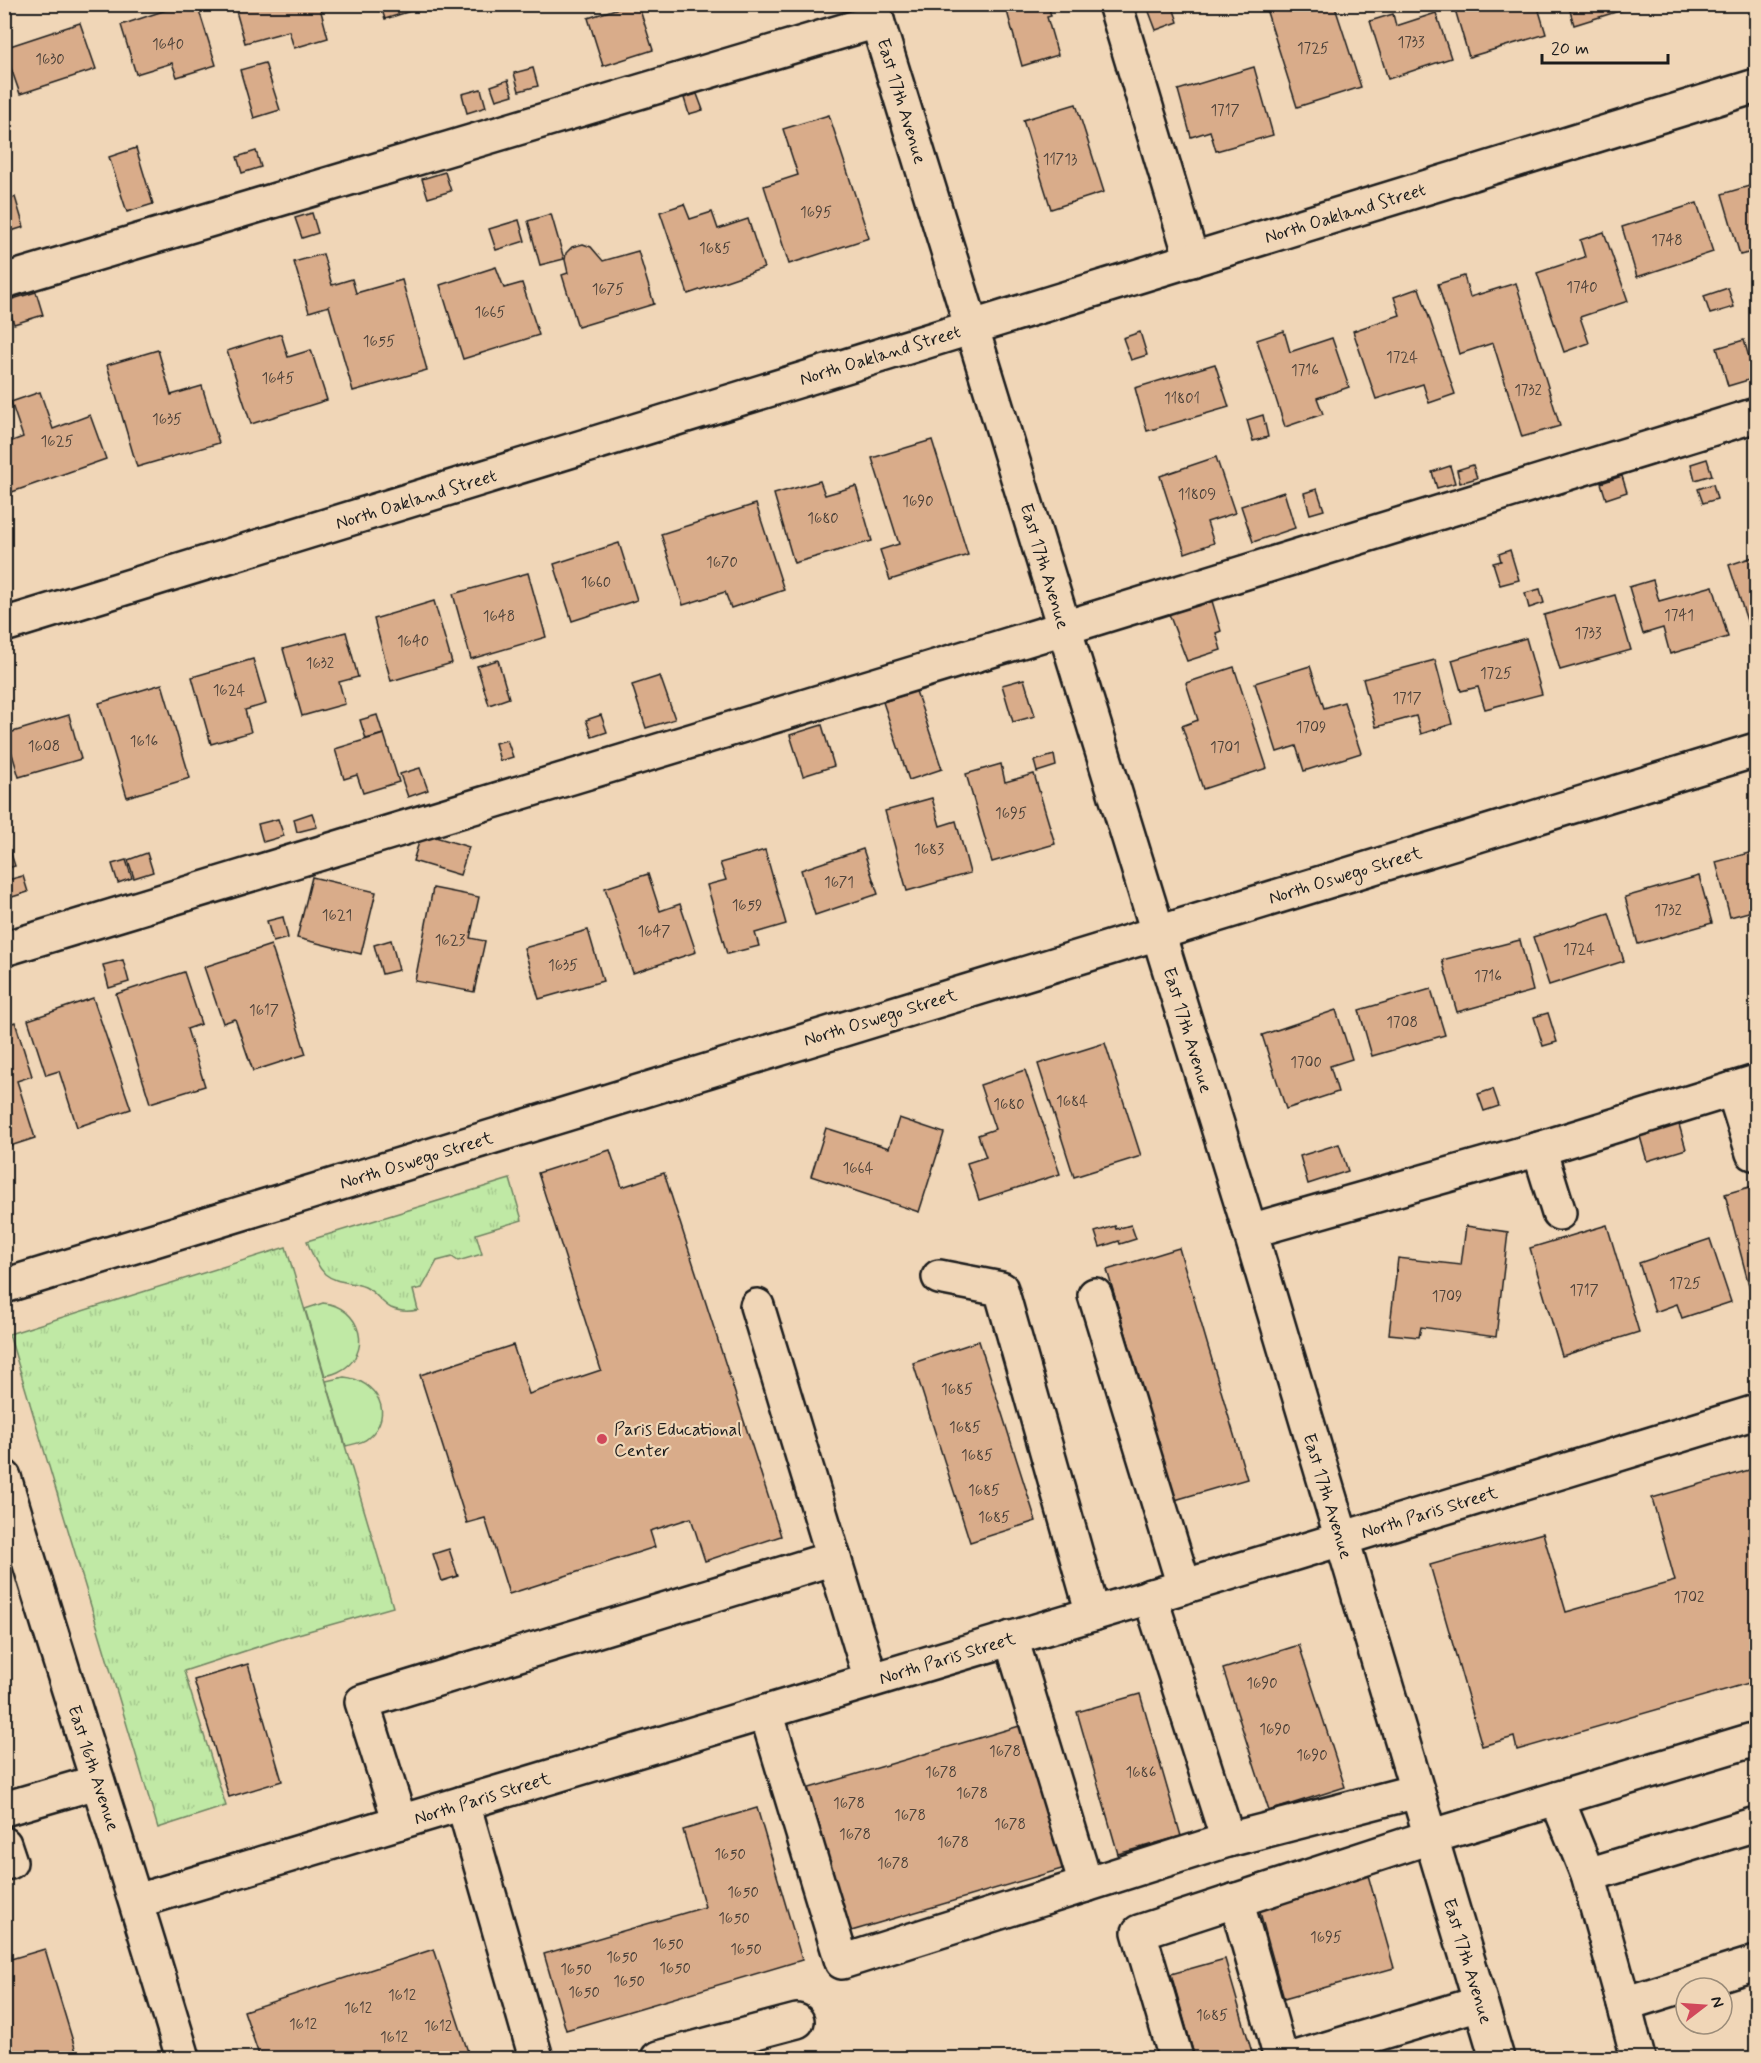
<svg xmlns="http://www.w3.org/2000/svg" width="1761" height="2063" font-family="Mynerve,sans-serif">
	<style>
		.green { fill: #c0e9a5; stroke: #6e8260; stroke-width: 1.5 }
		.park { fill: url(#park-tufts); stroke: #6e8260; stroke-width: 1.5 }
		.building { fill: #d9ac8a; stroke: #1c1c1c; stroke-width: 1.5 }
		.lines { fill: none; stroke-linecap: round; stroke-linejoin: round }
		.minor-casing { stroke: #1c1c1c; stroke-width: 38 }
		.minor { stroke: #f0d6b7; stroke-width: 33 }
		.poi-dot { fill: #d1495b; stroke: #f0d6b7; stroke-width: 2 }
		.labels { text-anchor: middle; stroke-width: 4.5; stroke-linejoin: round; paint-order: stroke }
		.number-label { font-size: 15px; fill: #4b4038 }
		.street-label { font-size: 18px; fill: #1c1c1c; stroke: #f0d6b7 }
		.poi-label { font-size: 18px; fill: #1c1c1c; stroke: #f0d6b7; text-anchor: start }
	</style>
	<defs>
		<pattern id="park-tufts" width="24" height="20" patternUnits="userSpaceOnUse" patternTransform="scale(1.5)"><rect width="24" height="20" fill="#c0e9a5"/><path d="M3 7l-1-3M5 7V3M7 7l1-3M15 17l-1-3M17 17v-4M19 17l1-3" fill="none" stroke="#a4c78d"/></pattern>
	</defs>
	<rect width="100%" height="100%" fill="#f0d6b7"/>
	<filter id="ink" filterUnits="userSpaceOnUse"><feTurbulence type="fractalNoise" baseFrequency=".0167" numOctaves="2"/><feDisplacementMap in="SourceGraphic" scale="12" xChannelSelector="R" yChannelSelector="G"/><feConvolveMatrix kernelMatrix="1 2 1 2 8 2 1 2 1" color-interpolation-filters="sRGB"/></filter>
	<g filter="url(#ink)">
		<g class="green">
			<path d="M323,1303C361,1306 375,1355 338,1372C334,1374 329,1375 325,1376L305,1309Z"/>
			<path d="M344,1377C377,1380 396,1415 368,1438C363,1443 353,1444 346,1446L326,1381Z"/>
		</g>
		<g class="park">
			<path d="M510,1179L522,1220L476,1234L482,1254L458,1261L452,1257L437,1261L422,1288L413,1290L418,1310C408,1312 400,1312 391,1308C381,1303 376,1292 365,1287C352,1281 337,1284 325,1274C316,1265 311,1252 307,1241Z"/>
			<path d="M286,1247L393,1607L291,1636L184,1671L226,1806L158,1828L9,1334Z"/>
		</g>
		<g class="building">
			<path d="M184,4H197L216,65L177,77L172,63L136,74L121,25Z"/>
			<path d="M234,4H319L328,38L294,48L289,31L245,43Z"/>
			<path d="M380,4H433L385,19Z"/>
			<path d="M631,4H638L653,50L603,66L588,18Z"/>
			<path d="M1005,4H1048L1051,16L1047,17L1058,55L1022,66Z"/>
			<path d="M1161,4H1172L1178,22L1156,30L1148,9Z"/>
			<path d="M1280,4H1301L1303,10L1318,4H1334L1361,87L1297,107L1266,9Z"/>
			<path d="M1460,4H1537L1546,34L1469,57L1454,6Z"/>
			<path d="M1568,4H1634L1635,6L1574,25Z"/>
			<path d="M1436,13L1451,58L1388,79L1370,21L1393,14L1396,26Z"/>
			<path d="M80,23L96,69L20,94L4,48Z"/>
			<path d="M265,63L280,110L254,118L240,70Z"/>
			<path d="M1254,67L1273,135L1216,151L1210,131L1191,137L1178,90Z"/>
			<path d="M533,68L538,86L519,91L514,73Z"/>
			<path d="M508,80L513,95L496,100L491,86Z"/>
			<path d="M481,89L486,107L467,113L462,94Z"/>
			<path d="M697,94L703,110L689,114L684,98Z"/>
			<path d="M1076,104L1104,192L1051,209L1023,120Z"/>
			<path d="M829,115L869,238L789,264L764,186L798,175L783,129Z"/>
			<path d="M136,148L153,204L127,212L109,157Z"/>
			<path d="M256,151L261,167L242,173L237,157Z"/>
			<path d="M445,172L451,191L428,198L422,179Z"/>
			<path d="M1756,184V251L1740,255L1722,194Z"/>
			<path d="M15,197L24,227L8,232L4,222V201Z"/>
			<path d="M1697,203L1713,252L1637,277L1622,227Z"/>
			<path d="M684,204L690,219L712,212L718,229L748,219L764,268L688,294L660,212Z"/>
			<path d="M312,213L318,233L302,238L295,218Z"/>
			<path d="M551,214L564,259L540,265L528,221Z"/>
			<path d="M519,220L525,241L496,250L489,229Z"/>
			<path d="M1604,232L1628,301L1580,317L1589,343L1564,352L1537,273L1585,257L1580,240Z"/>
			<path d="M583,244L591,247L603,261L638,251L654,304L578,327L562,275L568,273L565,260L566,253L572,247Z"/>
			<path d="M323,254L332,285L352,279L356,293L402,280L427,370L353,391L329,306L309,312L294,262Z"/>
			<path d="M496,267L504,288L522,283L539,335L463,359L440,285Z"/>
			<path d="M1464,276L1470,297L1516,283L1560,426L1522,437L1493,343L1459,354L1438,284Z"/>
			<path d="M1419,288L1455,394L1429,403L1423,384L1376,399L1353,331L1400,315L1394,297Z"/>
			<path d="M1728,288L1734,307L1710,314L1704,296Z"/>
			<path d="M36,292L43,315L14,324L6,301Z"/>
			<path d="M1284,331L1290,352L1332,338L1349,387L1317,398L1323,414L1285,427L1257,340Z"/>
			<path d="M1140,332L1147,355L1131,360L1123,338Z"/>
			<path d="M281,334L288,357L311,350L327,400L251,424L227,351Z"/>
			<path d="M1744,340L1755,378L1728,386L1717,348Z"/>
			<path d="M158,350L171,395L202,386L219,443L137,467L107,365Z"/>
			<path d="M1215,364L1229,407L1147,431L1135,388Z"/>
			<path d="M40,392L53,429L90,415L106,459L12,492L4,471V444L23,437L11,402Z"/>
			<path d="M1263,415L1268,437L1253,441L1247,420Z"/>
			<path d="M932,440L968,555L890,580L880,550L899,544L872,458Z"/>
			<path d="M1216,457L1235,513L1207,522L1214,543L1185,553L1160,476Z"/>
			<path d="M1707,459L1712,475L1695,480L1691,464Z"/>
			<path d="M1473,465L1477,478L1460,483L1457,470Z"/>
			<path d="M1450,466L1455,483L1437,488L1432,472Z"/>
			<path d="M1622,476L1627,492L1606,499L1601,483Z"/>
			<path d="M820,481L825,495L856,486L872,541L794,563L774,494Z"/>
			<path d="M1713,484L1717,499L1703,503L1698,489Z"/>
			<path d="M1317,489L1324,510L1310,514L1304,493Z"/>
			<path d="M1284,492L1295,528L1253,542L1241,506Z"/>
			<path d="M756,504L784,590L731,608L725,592L683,605L661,534Z"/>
			<path d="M619,543L637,600L572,621L554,564Z"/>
			<path d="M1510,550L1519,580L1500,585L1493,563L1501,561L1499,554Z"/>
			<path d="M1756,556V625L1749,627L1729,565Z"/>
			<path d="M528,573L546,637L471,659L453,594Z"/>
			<path d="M1653,580L1659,601L1713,586L1728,637L1670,654L1663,628L1643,634L1629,587Z"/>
			<path d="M1540,589L1544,603L1529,608L1525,593Z"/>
			<path d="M1615,595L1631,650L1560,670L1544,615Z"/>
			<path d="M434,601L452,663L391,681L374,619Z"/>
			<path d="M1212,601L1221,631L1216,633L1221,650L1187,661L1169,614Z"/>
			<path d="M346,632L358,677L339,682L345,704L302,716L283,649Z"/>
			<path d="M1526,638L1542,694L1485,709L1478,687L1461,691L1452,660Z"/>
			<path d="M253,659L266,704L245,710L251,732L211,744L192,677Z"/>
			<path d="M498,660L509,698L489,705L477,666Z"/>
			<path d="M1435,660L1452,724L1421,734L1416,716L1376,727L1363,679Z"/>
			<path d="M1310,666L1324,708L1344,702L1361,753L1304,771L1296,746L1277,752L1255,683Z"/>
			<path d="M1234,667L1267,768L1203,789L1182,726L1198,720L1186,683Z"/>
			<path d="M660,676L675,719L646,728L632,685Z"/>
			<path d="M1024,679L1035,716L1013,722L1002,685Z"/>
			<path d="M162,684L190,778L127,797L99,703Z"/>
			<path d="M916,691L942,769L909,780L883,702Z"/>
			<path d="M69,715L81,759L19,777L6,734Z"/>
			<path d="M377,715L383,734L366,739L360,720Z"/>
			<path d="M601,715L607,732L592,737L586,720Z"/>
			<path d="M822,725L834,766L803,776L790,735Z"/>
			<path d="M384,734L399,782L363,793L357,775L344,779L335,749Z"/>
			<path d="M507,740L513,757L500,761L495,743Z"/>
			<path d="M1054,755L1056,766L1037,772L1034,761Z"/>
			<path d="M1001,764L1005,782L1034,774L1055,844L992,862L966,774Z"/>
			<path d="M420,768L428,790L408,797L400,774Z"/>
			<path d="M932,798L940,826L956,821L970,873L907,891L885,811Z"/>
			<path d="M312,813L317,827L297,832L294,819Z"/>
			<path d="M278,819L284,836L263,842L258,824Z"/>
			<path d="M4,832L15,866L4,869Z"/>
			<path d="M422,833L469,847L460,875L413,861Z"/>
			<path d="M863,849L878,894L815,915L801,870Z"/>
			<path d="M765,850L786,924L755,933L759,946L727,954L707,885L726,880L720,863Z"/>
			<path d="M1756,851V910L1730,917L1716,862Z"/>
			<path d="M147,853L153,872L134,878L128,860Z"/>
			<path d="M126,860L132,878L118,883L112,864Z"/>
			<path d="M648,874L660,911L680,904L696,952L633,973L605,888Z"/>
			<path d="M23,876L28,892L9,898L4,881Z"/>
			<path d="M1699,876L1712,923L1638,944L1625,897Z"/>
			<path d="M312,877L376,892L361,954L297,938Z"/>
			<path d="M433,888L479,897L470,938L485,941L474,992L415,981Z"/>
			<path d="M1609,913L1624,961L1549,985L1533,937Z"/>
			<path d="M283,917L288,938L273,942L267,921Z"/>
			<path d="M588,930L603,981L539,999L524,948Z"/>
			<path d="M391,940L399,970L382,974L374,945Z"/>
			<path d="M1520,940L1533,991L1457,1012L1442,960Z"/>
			<path d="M271,945L306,1054L253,1071L235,1019L223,1023L204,967Z"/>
			<path d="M123,960L129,982L109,988L103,965Z"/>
			<path d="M184,972L201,1024L187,1029L205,1086L150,1103L116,994Z"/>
			<path d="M1431,989L1445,1035L1372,1056L1359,1010Z"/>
			<path d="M93,998L131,1109L77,1127L59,1071L46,1075L28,1020Z"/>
			<path d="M1336,1010L1352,1059L1330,1066L1338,1092L1286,1109L1262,1035Z"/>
			<path d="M1548,1013L1557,1042L1543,1046L1534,1017Z"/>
			<path d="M15,1022L32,1076L17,1081L35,1138L4,1148V1026Z"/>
			<path d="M1105,1043L1141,1156L1074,1177L1038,1064Z"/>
			<path d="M1025,1070L1060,1174L979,1200L967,1163L986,1157L978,1135L995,1129L980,1085Z"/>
			<path d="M1493,1089L1499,1106L1484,1111L1478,1094Z"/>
			<path d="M899,1118L944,1133L919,1212L811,1176L826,1128L889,1148Z"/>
			<path d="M1678,1121L1686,1149L1647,1161L1639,1133Z"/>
			<path d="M1339,1144L1348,1171L1308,1184L1300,1156Z"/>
			<path d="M610,1150L622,1187L664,1173L781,1536L705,1561L691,1518L650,1531L655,1547L509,1594L485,1518L467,1523L420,1375L513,1345L529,1394L601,1370L538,1173Z"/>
			<path d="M1756,1185V1292L1751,1293L1725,1194Z"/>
			<path d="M1131,1225L1136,1239L1120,1244L1119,1241L1100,1247L1095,1232L1115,1226L1116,1229Z"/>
			<path d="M1607,1225L1639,1332L1562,1356L1530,1248Z"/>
			<path d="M1466,1226L1508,1232L1496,1337L1421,1327L1419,1337L1389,1334L1398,1258L1461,1265Z"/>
			<path d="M1710,1239L1731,1302L1682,1318L1677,1304L1655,1312L1639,1263Z"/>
			<path d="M1179,1248L1247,1479L1175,1500L1107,1270Z"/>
			<path d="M979,1341L1036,1521L970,1542L913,1363Z"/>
			<path d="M1756,1468V1681L1517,1750L1514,1737L1482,1746L1430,1565L1543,1533L1566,1612L1675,1581L1652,1498Z"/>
			<path d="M449,1549L458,1576L442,1581L433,1554Z"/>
			<path d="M1299,1645L1345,1787L1269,1811L1223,1669Z"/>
			<path d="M248,1664L282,1781L229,1797L194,1680Z"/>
			<path d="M1140,1694L1181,1836L1118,1854L1077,1712Z"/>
			<path d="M1023,1725L1065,1868L848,1932L806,1789Z"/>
			<path d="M757,1808L802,1960L566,2030L544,1954L705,1907L683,1830Z"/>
			<path d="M1368,1875L1394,1968L1284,1999L1258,1905Z"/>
			<path d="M45,1949L78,2058H4V1961Z"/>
			<path d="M434,1949L470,2058H260L244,2011Z"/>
			<path d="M1225,1959L1253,2056L1243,2058H1195L1171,1974Z"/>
		</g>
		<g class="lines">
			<g class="minor-casing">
				<g id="minor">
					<path d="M872,4L1250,1231L1497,2058"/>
					<path d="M1115,4L1192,260"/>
					<path d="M4,281L877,21"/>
					<path d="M4,625L1756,86"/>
					<path d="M4,949L1064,628L1756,415"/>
					<path d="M1733,1089L1753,1153"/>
					<path d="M1539,1149L1559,1213"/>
					<path d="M1250,1231L1539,1149L1756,1082"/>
					<path d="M939,1277L1001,1289L1093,1614"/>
					<path d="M4,1286L1756,750"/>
					<path d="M1095,1295L1184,1586"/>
					<path d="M757,1306L871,1680"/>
					<path d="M4,1477C61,1672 126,1864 183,2058"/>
					<path d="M1150,1596L1228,1840"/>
					<path d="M1011,1638L1086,1885"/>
					<path d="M766,1712L842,1962L1228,1840L1417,1791"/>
					<path d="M1557,1799L1588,1875L1624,2004L1756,1963"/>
					<path d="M463,1803L536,2058"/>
					<path d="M4,1809L97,1782"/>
					<path d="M400,1822L362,1702L834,1558"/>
					<path d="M4,1844L10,1862L4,1863"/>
					<path d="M1588,1875L1756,1824"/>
					<path d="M1236,1900L1281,2058"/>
					<path d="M137,1901L1279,1558L1756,1412"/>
					<path d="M1624,2004L1638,2058"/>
					<path d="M658,2058L797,2021"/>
					<path d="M1176,2058L1139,1932L1430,1837L1756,1739"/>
					<path d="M1296,2058L1480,2003"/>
				</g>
			</g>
			<use href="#minor" class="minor"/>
		</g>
	</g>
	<circle class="poi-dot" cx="602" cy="1439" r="6"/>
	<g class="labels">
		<g class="number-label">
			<text x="1411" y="47">1733</text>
			<text x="168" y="49">1640</text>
			<text x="1313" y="53">1725</text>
			<text x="50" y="64">1630</text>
			<text x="1225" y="115">1717</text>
			<text x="1060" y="164">11713</text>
			<text x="816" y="217">1695</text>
			<text x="1667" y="245">1748</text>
			<text x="715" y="253">1685</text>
			<text x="1582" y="292">1740</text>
			<text x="608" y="294">1675</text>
			<text x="490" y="317">1665</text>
			<text x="379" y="346">1655</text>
			<text x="1402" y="362">1724</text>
			<text x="1305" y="375">1716</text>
			<text x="278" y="383">1645</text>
			<text x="1528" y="395">1732</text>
			<text x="1182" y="403">11801</text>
			<text x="167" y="424">1635</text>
			<text x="57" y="446">1625</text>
			<text x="1197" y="499">11809</text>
			<text x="918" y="506">1690</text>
			<text x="823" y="523">1680</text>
			<text x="722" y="567">1670</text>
			<text x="596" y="587">1660</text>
			<text x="1679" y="620">1741</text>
			<text x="499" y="621">1648</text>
			<text x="1588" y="638">1733</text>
			<text x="413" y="646">1640</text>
			<text x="320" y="668">1632</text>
			<text x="1496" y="678">1725</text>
			<text x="229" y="695">1624</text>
			<text x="1407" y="703">1717</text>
			<text x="1311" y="732">1709</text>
			<text x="144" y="746">1616</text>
			<text x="44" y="751">1608</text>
			<text x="1225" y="752">1701</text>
			<text x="1011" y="818">1695</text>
			<text x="929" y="854">1683</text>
			<text x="839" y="887">1671</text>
			<text x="747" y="910">1659</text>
			<text x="1668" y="915">1732</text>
			<text x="337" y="920">1621</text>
			<text x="654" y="936">1647</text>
			<text x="450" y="945">1623</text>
			<text x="1579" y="954">1724</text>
			<text x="563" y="970">1635</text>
			<text x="1488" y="981">1716</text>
			<text x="264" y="1015">1617</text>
			<text x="1402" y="1027">1708</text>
			<text x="1306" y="1067">1700</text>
			<text x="1072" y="1106">1684</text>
			<text x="1009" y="1109">1680</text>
			<text x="858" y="1173">1664</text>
			<text x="1685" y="1288">1725</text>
			<text x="1584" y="1295">1717</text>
			<text x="1447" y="1301">1709</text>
			<text x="957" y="1394">1685</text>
			<text x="965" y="1432">1685</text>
			<text x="977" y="1460">1685</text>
			<text x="984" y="1495">1685</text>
			<text x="994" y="1522">1685</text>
			<text x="1689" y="1602">1702</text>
			<text x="1262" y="1688">1690</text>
			<text x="1275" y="1734">1690</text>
			<text x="1005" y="1756">1678</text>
			<text x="1312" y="1760">1690</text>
			<text x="941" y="1777">1678</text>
			<text x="1141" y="1777">1686</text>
			<text x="972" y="1798">1678</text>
			<text x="849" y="1808">1678</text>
			<text x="910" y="1820">1678</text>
			<text x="1010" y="1829">1678</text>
			<text x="855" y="1839">1678</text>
			<text x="953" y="1847">1678</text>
			<text x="730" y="1859">1650</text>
			<text x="893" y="1868">1678</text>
			<text x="743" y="1897">1650</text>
			<text x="734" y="1923">1650</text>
			<text x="1326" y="1942">1695</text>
			<text x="668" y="1949">1650</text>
			<text x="746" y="1954">1650</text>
			<text x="622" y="1962">1650</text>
			<text x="675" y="1973">1650</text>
			<text x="576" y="1974">1650</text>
			<text x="629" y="1986">1650</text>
			<text x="584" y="1997">1650</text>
			<text x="402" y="2000">1612</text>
			<text x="358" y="2013">1612</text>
			<text x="1212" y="2020">1685</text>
			<text x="303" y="2029">1612</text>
			<text x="438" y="2031">1612</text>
			<text x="394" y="2042">1612</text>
		</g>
		<g class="street-label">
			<text transform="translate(902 101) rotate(73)" y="6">East 17th Avenue</text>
			<text transform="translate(1345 213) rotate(-17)" y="6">North Oakland Street</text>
			<text transform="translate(880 355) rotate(-17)" y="6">North Oakland Street</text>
			<text transform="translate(416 499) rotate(-17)" y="6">North Oakland Street</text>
			<text transform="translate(1045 566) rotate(73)" y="6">East 17th Avenue</text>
			<text transform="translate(1345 875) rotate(-17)" y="6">North Oswego Street</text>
			<text transform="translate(880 1017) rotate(-17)" y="6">North Oswego Street</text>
			<text transform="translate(1188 1030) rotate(73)" y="6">East 17th Avenue</text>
			<text transform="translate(416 1160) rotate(-17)" y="6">North Oswego Street</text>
			<text transform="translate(1328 1496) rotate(73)" y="6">East 17th Avenue</text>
			<text transform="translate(1429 1512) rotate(-17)" y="6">North Paris Street</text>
			<text transform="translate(947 1658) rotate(-17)" y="6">North Paris Street</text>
			<text transform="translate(94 1768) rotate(72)" y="6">East 16th Avenue</text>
			<text transform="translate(482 1798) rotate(-17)" y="6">North Paris Street</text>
			<text transform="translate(1468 1961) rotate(73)" y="6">East 17th Avenue</text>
		</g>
		<g class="poi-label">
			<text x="614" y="1435">Paris Educational<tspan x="614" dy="21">Center</tspan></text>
		</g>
	</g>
	<rect width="1761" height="2063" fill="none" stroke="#f0d6b7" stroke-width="24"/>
	<rect x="12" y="12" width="1737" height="2039" fill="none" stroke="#1c1c1c" stroke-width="2" filter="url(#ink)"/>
	<g transform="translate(1704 2006) rotate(73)"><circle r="28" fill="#f0d6b7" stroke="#9b8c79" stroke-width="1.5"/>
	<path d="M0-4.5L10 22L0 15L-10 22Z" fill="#d1495b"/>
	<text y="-9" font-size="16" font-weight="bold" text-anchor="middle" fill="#1c1c1c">N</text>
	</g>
	<path d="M1542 54v9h126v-9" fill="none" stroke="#1c1c1c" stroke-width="3"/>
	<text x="1551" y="54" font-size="18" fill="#1c1c1c" stroke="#f0d6b7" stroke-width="4.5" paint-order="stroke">20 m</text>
</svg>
